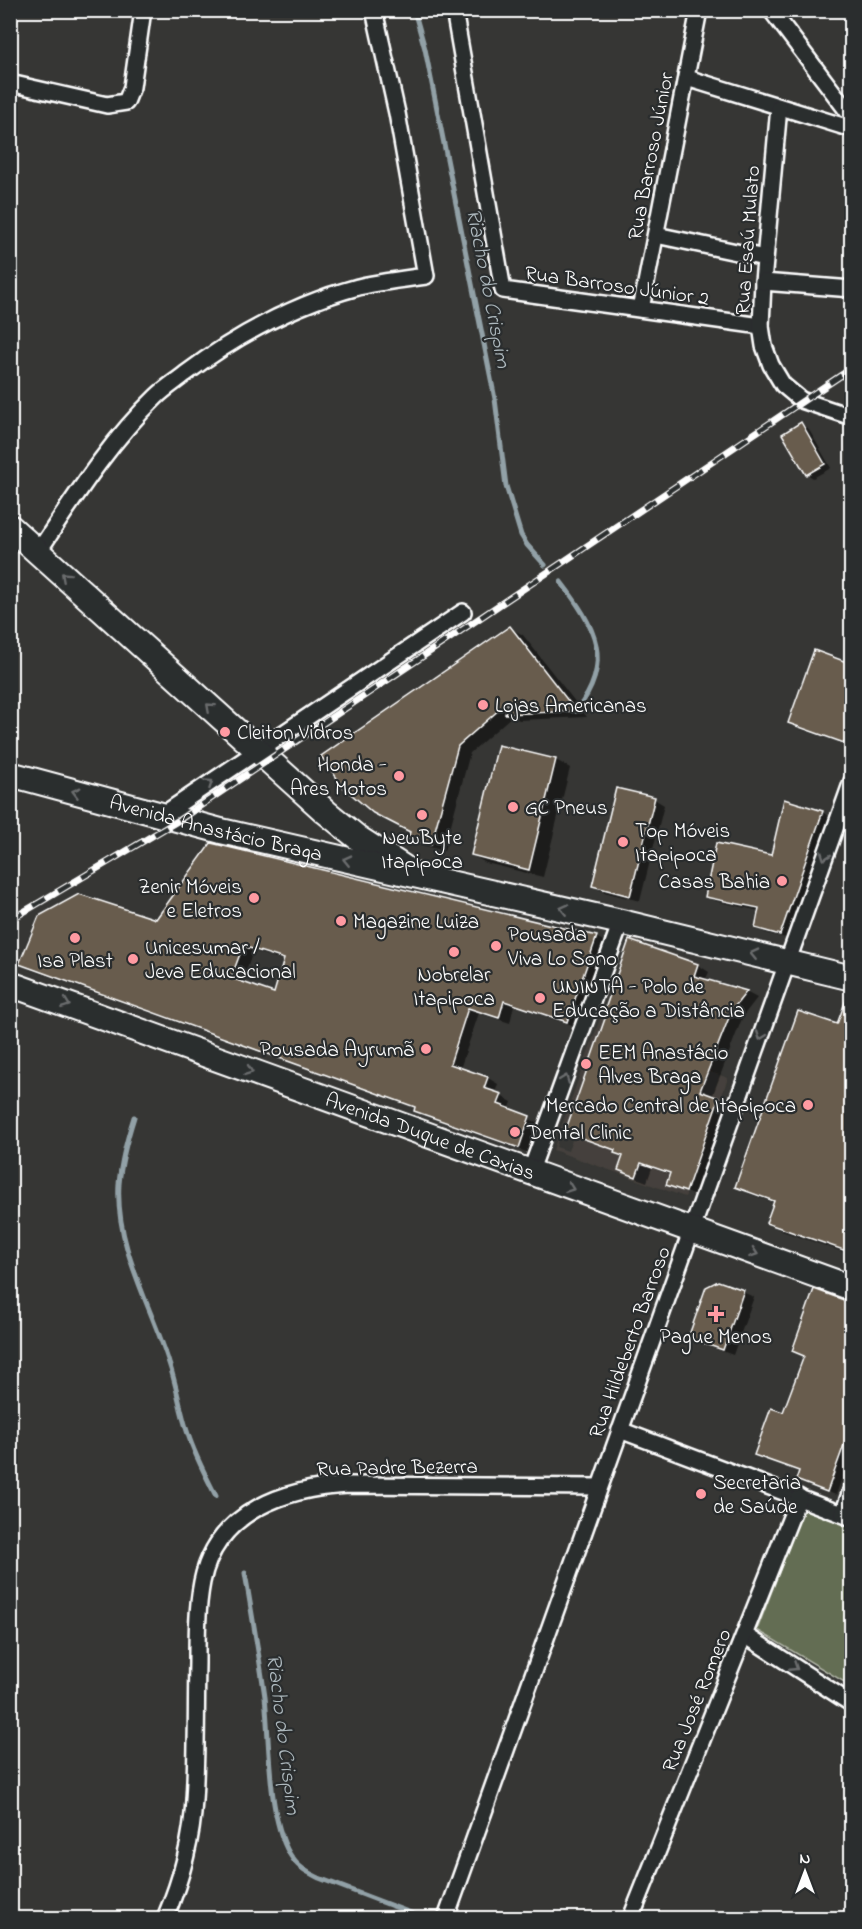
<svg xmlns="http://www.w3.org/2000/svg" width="862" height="1929" font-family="'Indie Flower',sans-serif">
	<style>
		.built { fill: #45413c; fill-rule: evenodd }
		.green { fill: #646d53; stroke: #b2b6a9; stroke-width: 1.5 }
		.shadow { fill: #0007; fill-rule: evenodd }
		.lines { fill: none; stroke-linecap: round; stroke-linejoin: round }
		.stream { stroke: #92a1a7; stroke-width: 5 }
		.building { fill: #675c4e; stroke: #fff; stroke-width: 1.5; fill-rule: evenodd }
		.street-casing { stroke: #fff; stroke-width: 20 }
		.primary-casing { stroke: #fff; stroke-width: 28 }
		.street { stroke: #2a2d2e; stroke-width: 15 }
		.primary { stroke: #2a2d2e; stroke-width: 24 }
		.rail-casing { stroke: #fff; stroke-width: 7 }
		.rail { stroke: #2a2d2e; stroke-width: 4.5; stroke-dasharray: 14; stroke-linecap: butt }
		.oneway { stroke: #6a6c6d }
		.poi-dot { fill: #ff9aa2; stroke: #2a2d2e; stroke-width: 2 }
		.labels { text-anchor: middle; stroke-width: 4.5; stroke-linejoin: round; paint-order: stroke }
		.street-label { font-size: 21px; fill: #fff; stroke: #2a2d2e }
		.poi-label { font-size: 21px; fill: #fff; stroke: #2a2d2e; text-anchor: start }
		.water-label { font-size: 22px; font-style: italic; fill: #adb8bd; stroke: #2a2d2e }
	</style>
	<rect width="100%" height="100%" fill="#363634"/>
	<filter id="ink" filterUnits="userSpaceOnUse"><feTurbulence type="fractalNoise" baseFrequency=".0167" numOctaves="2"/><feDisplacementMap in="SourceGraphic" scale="12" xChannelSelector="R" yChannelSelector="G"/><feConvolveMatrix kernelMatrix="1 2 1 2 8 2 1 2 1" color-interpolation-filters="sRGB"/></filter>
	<g filter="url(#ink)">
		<path class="built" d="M629,938L700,963L666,1056L728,1078L685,1197L553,1150ZM629,940L698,964L673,1036L604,1012ZM606,1017L671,1039L665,1057L707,1072L700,1091L719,1098L686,1192L666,1185L671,1169L651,1162L649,1166L641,1163L636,1177L618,1170L623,1156L614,1153L615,1150L574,1135L568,1151L556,1147L561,1130L565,1131Z"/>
		<path class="green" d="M803,1509L851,1527V1686L757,1630Z"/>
		<g class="shadow">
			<path d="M801,424L808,428L831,468L813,478L807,474Z"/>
			<path d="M510,628L523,635L587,717L519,720L512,716L470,753L444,851L423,845L410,838Z"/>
			<path d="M852,665V746L800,729L790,723Z"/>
			<path d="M499,747L556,760L570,768L543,877L486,863L472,855Z"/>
			<path d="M654,799L664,805L640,901L604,892L594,886Z"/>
			<path d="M822,812L832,818L790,939L766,933L756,927L760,911L716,901L706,896L772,857Z"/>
			<path d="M156,921L596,937L607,943L578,1027L514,1005L510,1023L479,1013L460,1069L488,1078L498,1084L495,1093L512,1102L509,1110L540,1124L529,1153L426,1116L416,1110V1108L31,970L21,964ZM253,951L285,961L275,995L242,984Z"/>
			<path d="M698,965L709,972L705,981L746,992L757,998L743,1016L712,1097L730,1106L698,1197L668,1184L671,1175L652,1168L647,1182L631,1176L620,1170L624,1158L616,1151L578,1138L567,1132Z"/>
			<path d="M852,1014V1255L782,1231L768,1223L775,1203L750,1194L736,1186L838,1026Z"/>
			<path d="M719,1282L754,1297L733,1355L700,1343L690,1337Z"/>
			<path d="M852,1304V1450L836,1495L806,1484L800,1472L756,1454L784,1414Z"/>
		</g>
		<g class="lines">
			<g class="stream">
				<path d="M414,10L425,49L495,399L506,486L521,535L527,545L545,565"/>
				<path d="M561,582C595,626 615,662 576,711"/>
				<path d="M134,1117C127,1139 121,1161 119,1184C115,1247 151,1305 169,1363C177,1386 180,1411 188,1434C195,1456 206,1476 216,1496"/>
				<path d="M245,1573C252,1614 259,1655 265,1697C270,1741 267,1824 293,1859C299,1868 309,1873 319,1878L424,1918"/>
			</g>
		</g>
		<g class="building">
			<path d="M801,422L825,464L806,475L782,434Z"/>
			<path d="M510,626L576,711L505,714L509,701L458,746L431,845L408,839L410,832L373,813L344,788L321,756Z"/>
			<path d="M814,650L852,664V731L847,744L788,723Z"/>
			<path d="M498,745L556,759L529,870L471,855Z"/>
			<path d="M616,788L655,797L630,896L592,886Z"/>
			<path d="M784,799L823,811L780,935L755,928L759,908L705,897L716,843L771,855Z"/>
			<path d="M211,843L597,936L567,1022L504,1001L499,1018L468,1008L450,1064L488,1077L484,1088L502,1094L498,1104L530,1116L519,1148L414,1111L415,1107L19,964L39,916L79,894L156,919ZM243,946L284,959L274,993L231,978Z"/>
			<path d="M629,940L698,964L694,976L747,991L732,1010L700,1091L719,1098L686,1192L666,1185L670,1173L641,1163L636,1177L618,1170L623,1156L614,1153L615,1150L565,1132L607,1013L604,1012Z"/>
			<path d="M849,992H852V1253L766,1223L774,1201L735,1187L798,1011L837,1024Z"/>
			<path d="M718,1281L744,1290L723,1350L688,1338L706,1287Z"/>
			<path d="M814,1289L852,1303V1423L827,1492L796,1480L799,1471L754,1455L771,1408L783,1412L804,1356L792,1351Z"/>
		</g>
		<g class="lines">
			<g class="street-casing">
				<g id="street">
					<path d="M454,10L503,290L761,326"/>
					<path d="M771,10L852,117"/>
					<path d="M687,78L852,129"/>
					<path d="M10,83L107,105L126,102L132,87L143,10"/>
					<path d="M779,107L763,282L761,326L764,346L771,365L783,385L801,400L852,417"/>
					<path d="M656,235L765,258"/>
					<path d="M763,282L852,289"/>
					<path d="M641,309L699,10"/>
					<path d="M38,552C74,498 109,442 156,397C165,388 175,382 185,374C237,335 295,304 358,287C380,282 403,279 426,276L397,113L374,10"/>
					<path d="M161,816L463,612"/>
					<path d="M530,1173L621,922"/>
					<path d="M620,1430L852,1518"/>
					<path d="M843,1514L852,1488"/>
					<path d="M745,1635L852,1704"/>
					<path d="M165,1918C181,1880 192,1842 194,1800C197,1755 196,1709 197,1663C197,1636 197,1608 202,1582C216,1511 286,1488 349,1485L599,1487"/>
					<path d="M446,1918L852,781"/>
					<path d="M631,1918L799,1497"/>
				</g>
			</g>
			<g class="primary-casing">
				<g id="primary">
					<path d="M10,527L326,812L358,838L403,867"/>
					<path id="s1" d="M10,774L221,831L621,922L852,978"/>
					<path id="s2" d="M10,984L852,1288"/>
				</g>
			</g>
			<use href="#street" class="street"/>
			<use href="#primary" class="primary"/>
			<g class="rail-casing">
				<path id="rail" d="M10,920L179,820L852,368"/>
			</g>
			<use href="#rail" class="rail"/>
		</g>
		<defs><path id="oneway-chevron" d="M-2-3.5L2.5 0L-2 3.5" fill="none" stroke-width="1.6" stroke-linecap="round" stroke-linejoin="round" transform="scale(1.5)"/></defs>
		<g class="oneway">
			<use href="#oneway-chevron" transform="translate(65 576) rotate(-138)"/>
			<use href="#oneway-chevron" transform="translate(210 707) rotate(-138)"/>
			<use href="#oneway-chevron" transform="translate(209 783) rotate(-34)"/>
			<use href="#oneway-chevron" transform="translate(76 792) rotate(-165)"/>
			<use href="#oneway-chevron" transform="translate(825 856) rotate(109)"/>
			<use href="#oneway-chevron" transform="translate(347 860) rotate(-167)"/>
			<use href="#oneway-chevron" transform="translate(564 909) rotate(-167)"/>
			<use href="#oneway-chevron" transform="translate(754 954) rotate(-167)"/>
			<use href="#oneway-chevron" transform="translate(66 1004) rotate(20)"/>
			<use href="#oneway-chevron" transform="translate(761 1036) rotate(110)"/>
			<use href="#oneway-chevron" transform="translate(249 1071) rotate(20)"/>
			<use href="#oneway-chevron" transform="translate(565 1079) rotate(-70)"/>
			<use href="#oneway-chevron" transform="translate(570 1188) rotate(20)"/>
			<use href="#oneway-chevron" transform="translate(754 1253) rotate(19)"/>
			<use href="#oneway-chevron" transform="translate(794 1667) rotate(33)"/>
		</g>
	</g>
	<g class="poi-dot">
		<circle cx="483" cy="705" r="6"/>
		<circle cx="225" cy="732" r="6"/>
		<circle cx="399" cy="776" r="6"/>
		<circle cx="513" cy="807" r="6"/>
		<circle cx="422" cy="815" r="6"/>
		<circle cx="623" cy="842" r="6"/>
		<circle cx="782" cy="881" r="6"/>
		<circle cx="254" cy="898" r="6"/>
		<circle cx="341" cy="921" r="6"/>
		<circle cx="75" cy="938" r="6"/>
		<circle cx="496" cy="946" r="6"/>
		<circle cx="454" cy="952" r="6"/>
		<circle cx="133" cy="959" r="6"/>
		<circle cx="540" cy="998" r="6"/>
		<circle cx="426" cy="1049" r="6"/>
		<circle cx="586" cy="1064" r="6"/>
		<circle cx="808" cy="1105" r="6"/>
		<circle cx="515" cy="1132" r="6"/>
		<path d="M713 1305h6v6h6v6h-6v6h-6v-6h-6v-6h6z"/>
		<circle cx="701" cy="1494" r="6"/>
	</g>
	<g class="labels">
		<g class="street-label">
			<text transform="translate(650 156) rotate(-79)" y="7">Rua Barroso Júnior</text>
			<text transform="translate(747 240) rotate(-86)" y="7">Rua Esaú Mulato</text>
			<text transform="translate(617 285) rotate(8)" y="7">Rua Barroso Júnior 2</text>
			<text dy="7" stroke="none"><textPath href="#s1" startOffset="213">Avenida Anastácio Braga</textPath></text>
			<text dy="7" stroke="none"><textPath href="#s2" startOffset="447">Avenida Duque de Caxias</textPath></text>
			<text transform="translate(629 1342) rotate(-70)" y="7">Rua Hildeberto Barroso</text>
			<text transform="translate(397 1467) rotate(-1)" y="7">Rua Padre Bezerra</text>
			<text transform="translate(696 1700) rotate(-68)" y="7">Rua José Romero</text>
		</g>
		<g class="poi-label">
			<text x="495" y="712">Lojas Americanas</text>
			<text x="237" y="739">Cleiton Vidros</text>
			<text x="387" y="771" text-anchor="end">Honda -<tspan x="387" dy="24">Ares Motos</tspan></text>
			<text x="525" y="814">GC Pneus</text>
			<text x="635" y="837">Top Móveis<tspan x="635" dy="24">Itapipoca</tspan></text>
			<text x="422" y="844" text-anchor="middle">NewByte<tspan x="422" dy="24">Itapipoca</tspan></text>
			<text x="770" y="888" text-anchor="end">Casas Bahia</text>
			<text x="242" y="893" text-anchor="end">Zenir Móveis<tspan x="242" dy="24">e Eletros</tspan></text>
			<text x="353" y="928">Magazine Luiza</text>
			<text x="508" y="941">Pousada<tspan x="508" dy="24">Viva Lo Sono</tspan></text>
			<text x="145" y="954">Unicesumar /<tspan x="145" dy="24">Jeva Educacional</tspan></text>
			<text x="75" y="967" text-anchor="middle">Isa Plast</text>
			<text x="454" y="981" text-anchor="middle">Nobrelar<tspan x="454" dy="24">Itapipoca</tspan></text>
			<text x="552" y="993">UNINTA - Polo de<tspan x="552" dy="24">Educação a Distância</tspan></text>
			<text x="414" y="1056" text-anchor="end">Pousada Ayrumã</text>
			<text x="598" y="1059">EEM Anastácio<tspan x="598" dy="24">Alves Braga</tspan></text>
			<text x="796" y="1112" text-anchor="end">Mercado Central de Itapipoca</text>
			<text x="527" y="1139">Dental Clinic</text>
			<text x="716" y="1343" text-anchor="middle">Pague Menos</text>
			<text x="713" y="1489">Secretaria<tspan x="713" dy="24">de Saúde</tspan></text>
		</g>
		<g class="water-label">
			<text transform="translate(490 288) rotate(79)" y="8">Riacho do Crispim</text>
			<text transform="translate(285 1734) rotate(83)" y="8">Riacho do Crispim</text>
		</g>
	</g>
	<rect width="862" height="1929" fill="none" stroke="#2a2d2e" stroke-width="36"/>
	<rect x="18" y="18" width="826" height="1893" fill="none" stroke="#fff" stroke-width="2" filter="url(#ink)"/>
	<g transform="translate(805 1872)" stroke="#2a2d2e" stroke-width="4.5" paint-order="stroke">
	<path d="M0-4.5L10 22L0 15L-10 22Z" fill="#ffffff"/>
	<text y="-9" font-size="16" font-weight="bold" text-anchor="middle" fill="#ffffff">N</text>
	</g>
</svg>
